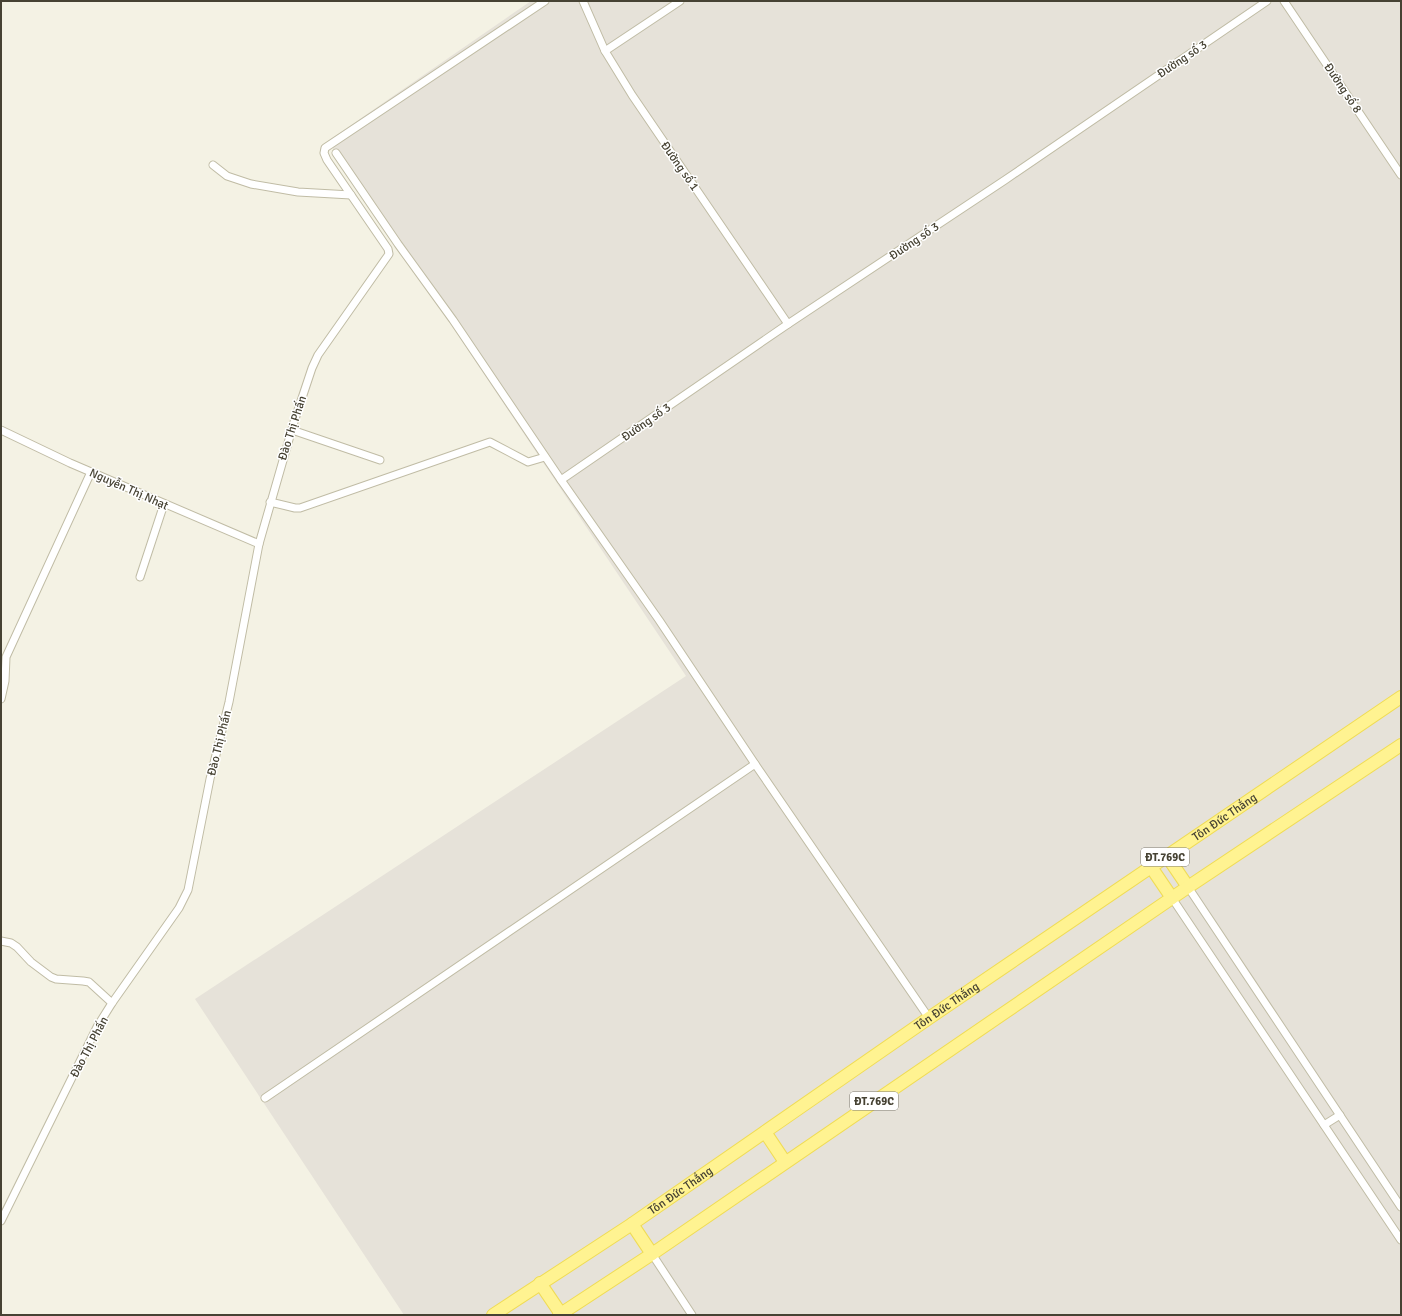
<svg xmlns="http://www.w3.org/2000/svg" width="1402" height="1316" font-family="Signika,sans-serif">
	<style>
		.industrial { fill: #e6e2d9 }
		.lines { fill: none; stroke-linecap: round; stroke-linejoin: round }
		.minor-casing { stroke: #c0bca5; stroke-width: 9 }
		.primary-casing { stroke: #f0dc55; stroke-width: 14 }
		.minor { stroke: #fff; stroke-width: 7 }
		.primary { stroke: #fff391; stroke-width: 12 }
		.labels { text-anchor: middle; stroke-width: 3; stroke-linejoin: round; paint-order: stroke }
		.shield { fill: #fff; stroke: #7e7b70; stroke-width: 1 }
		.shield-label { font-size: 11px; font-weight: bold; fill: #464233 }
		.street-label { font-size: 12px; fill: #464233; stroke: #fff }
	</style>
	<rect width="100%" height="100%" fill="#f4f2e4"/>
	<path class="industrial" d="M531,1H1401V1315H404L195,999L686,676L328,141Z"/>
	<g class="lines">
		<g class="minor-casing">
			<g id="minor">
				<path d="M583,1L605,51L632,95L788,324"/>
				<path d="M1284,1L1401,175"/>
				<path d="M605,51L680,1"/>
				<path d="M336,153L398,244L453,320L561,480L659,620L755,764L929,1018"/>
				<path d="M213,165L227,176L251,184L298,192L351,195"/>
				<path d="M1,430L70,463L259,544"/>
				<path d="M292,430L380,460"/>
				<path d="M561,480L788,324L1005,180L1267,1"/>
				<path d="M270,502L295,508H300L490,442L528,462L545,457"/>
				<path d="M140,577L164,504"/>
				<path d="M1,699L5,681L6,657L91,472"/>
				<path d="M1188,887L1401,1207"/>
				<path d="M1172,898L1401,1240"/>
				<path d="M1,941L11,943L17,947L31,962L51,977L56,979L83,981L89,982L112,1003"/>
				<path d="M265,1098L755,764"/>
				<path d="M1324,1125L1340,1115"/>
				<path d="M1,1221L97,1027L112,1003L179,908L188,890L210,779L229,702L259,544L294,422L312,368L318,355L389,254L388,249L327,160L324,153L325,148L545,1"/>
				<path d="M652,1254L692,1315"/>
			</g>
		</g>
		<g class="primary-casing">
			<g id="primary">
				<path d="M1167,856L1188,887"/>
				<path d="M1151,867L1172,898"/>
				<path d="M765,1132L785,1162"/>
				<path d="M632,1224L652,1254"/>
				<path d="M540,1283L561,1314"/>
				<path id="s1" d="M493,1315L632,1224L929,1018L1401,697"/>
				<path d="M559,1315L652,1254L1188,887L1401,745"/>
			</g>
		</g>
		<use href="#minor" class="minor"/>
		<use href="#primary" class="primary"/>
	</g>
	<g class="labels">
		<g class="shield">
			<rect x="1141" y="848" width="48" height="18" rx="3"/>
			<rect x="850" y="1092" width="48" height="18" rx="3"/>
		</g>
		<g class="shield-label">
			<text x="1165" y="861">ĐT.769C</text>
			<text x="874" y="1105">ĐT.769C</text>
		</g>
		<g class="street-label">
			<text transform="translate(1182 59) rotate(-34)" y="4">Đường số 3</text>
			<text transform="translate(1343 88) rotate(56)" y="4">Đường số 8</text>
			<text transform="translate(680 166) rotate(55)" y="4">Đường số 1</text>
			<text transform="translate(914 241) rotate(-34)" y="4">Đường số 3</text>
			<text transform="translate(646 422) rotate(-35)" y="4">Đường số 3</text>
			<text transform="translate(292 428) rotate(-72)" y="4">Đào Thị Phấn</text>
			<text transform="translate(129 489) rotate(24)" y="4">Nguyễn Thị Nhạt</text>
			<text transform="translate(219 743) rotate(-76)" y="4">Đào Thị Phấn</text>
			<text dy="4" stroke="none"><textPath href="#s1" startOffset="885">Tôn Đức Thắng</textPath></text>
			<text dy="4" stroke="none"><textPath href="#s1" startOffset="549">Tôn Đức Thắng</textPath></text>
			<text transform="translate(89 1047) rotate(-62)" y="4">Đào Thị Phấn</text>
			<text dy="4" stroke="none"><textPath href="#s1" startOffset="225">Tôn Đức Thắng</textPath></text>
		</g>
	</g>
	<rect width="1402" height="1316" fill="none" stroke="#464233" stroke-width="4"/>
</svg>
